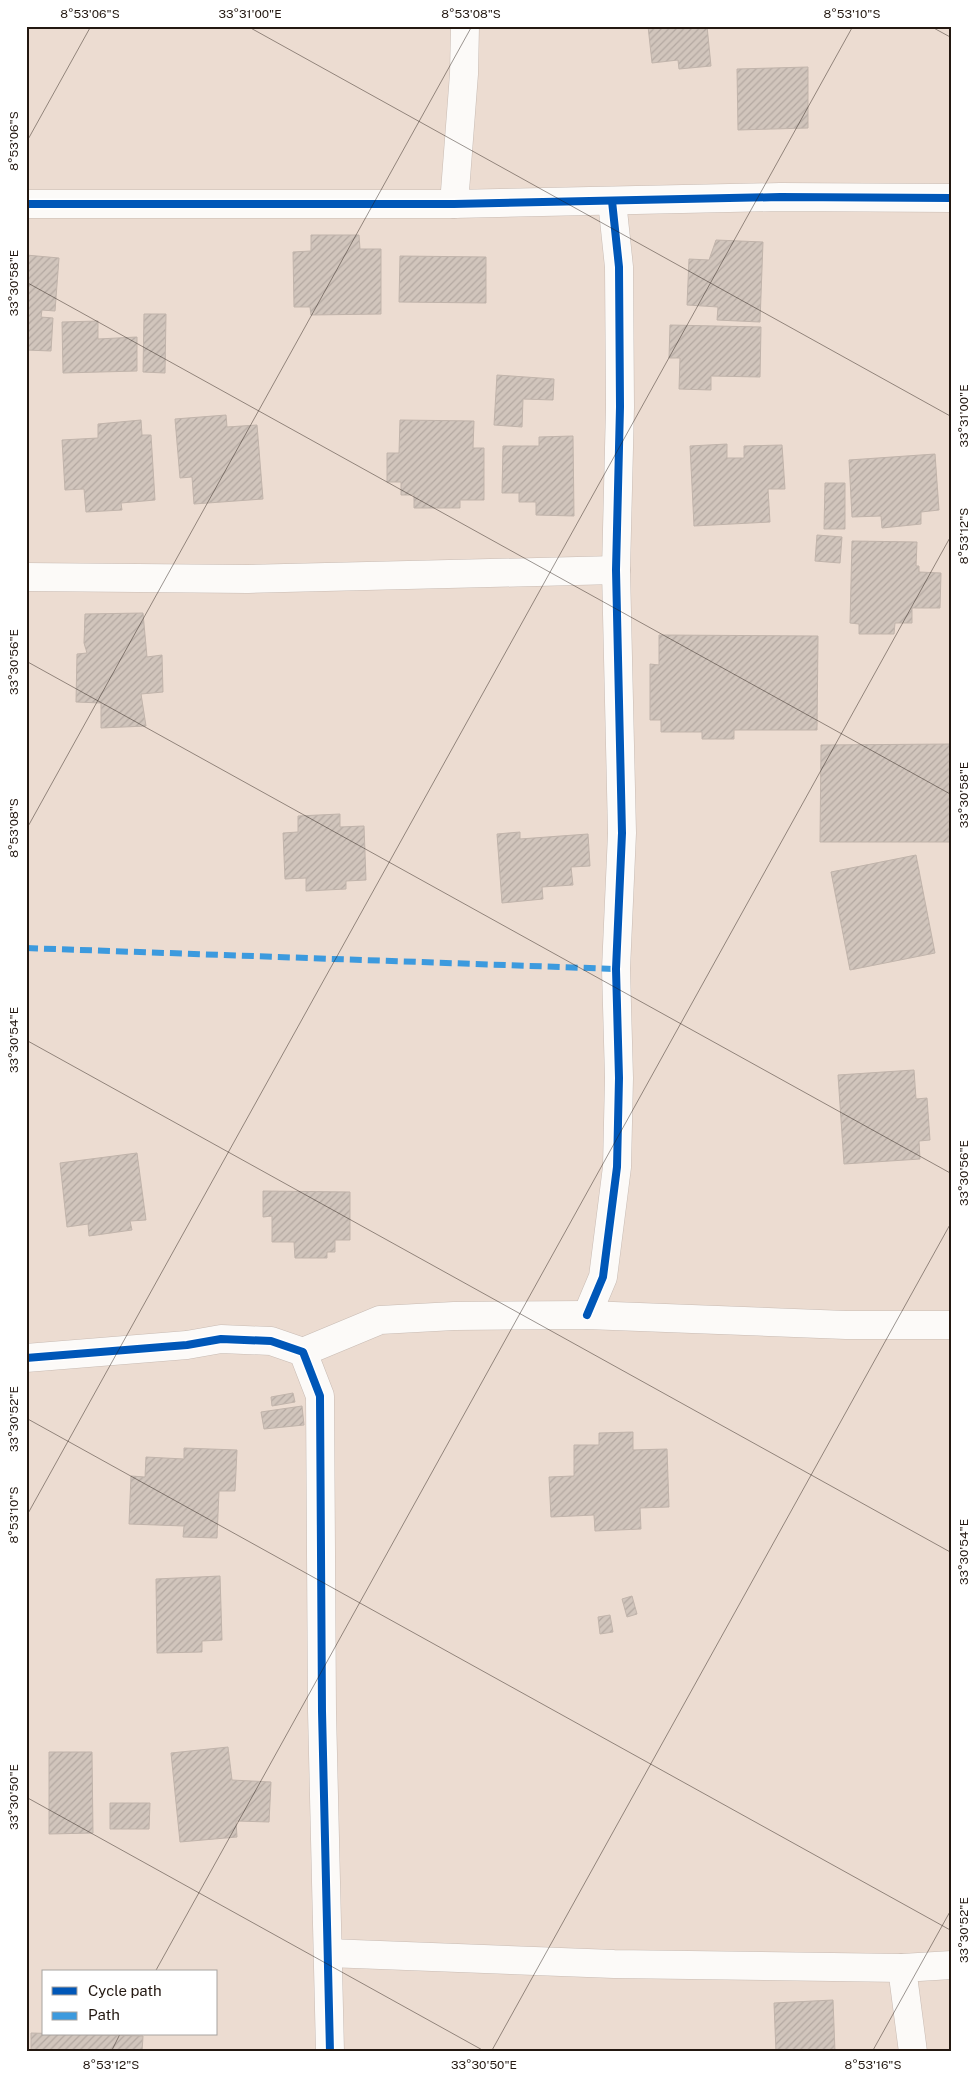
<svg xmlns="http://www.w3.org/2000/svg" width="978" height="2078" font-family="'Public Sans',sans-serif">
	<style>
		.building { fill: url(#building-hatch); stroke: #c1b4ab }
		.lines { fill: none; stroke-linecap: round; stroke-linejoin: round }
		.minor-casing { stroke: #c8bbb3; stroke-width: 29 }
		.minor { stroke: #fcfaf8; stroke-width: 28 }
		.quiet { stroke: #3c9ade; stroke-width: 6; stroke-dasharray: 12 6; stroke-linecap: butt }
		.cycleway-casing { stroke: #fff; stroke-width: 11 }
		.cycleway { stroke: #0057b8; stroke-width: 8 }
		.ticks { fill: none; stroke: #231811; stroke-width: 1; stroke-opacity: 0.45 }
		.neatline { fill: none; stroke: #231811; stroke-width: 2 }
		.ticks-label { font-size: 12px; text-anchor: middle; fill: #231811 }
	</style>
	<defs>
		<pattern id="building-hatch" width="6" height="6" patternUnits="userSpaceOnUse" patternTransform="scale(1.25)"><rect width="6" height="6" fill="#d1c5bc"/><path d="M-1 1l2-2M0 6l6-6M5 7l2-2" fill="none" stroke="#b3a8a1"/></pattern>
	</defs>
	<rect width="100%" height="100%" fill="#ecdcd1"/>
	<g class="building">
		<path d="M648,26H707L711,66L679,69L678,60L652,63Z"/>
		<path d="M808,67V128L738,130L737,69Z"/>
		<path d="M311,235H359L360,249H381V314L311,315L310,307H294L293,252L311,251Z"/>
		<path d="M716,240L763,242L760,322L717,320L718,307L687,305L689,259L709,260Z"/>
		<path d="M26,255L59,258L55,311L42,310L41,317L53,318L51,351L26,350Z"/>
		<path d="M400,256L486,257V303L399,302Z"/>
		<path d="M144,314H166L165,373L143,372Z"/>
		<path d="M98,321V339L137,337V371L63,373L62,322Z"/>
		<path d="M670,325L761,327L760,377L711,376V390L679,389L680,358H669Z"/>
		<path d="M497,375L554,379L553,400L523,399L522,427L494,425Z"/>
		<path d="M226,415L227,427L257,425L263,499L194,504L192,477L180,478L175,419Z"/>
		<path d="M141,420L142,435H151L155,500L121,503L122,510L86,512L84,489L65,490L62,440L98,438V424Z"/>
		<path d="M400,420L474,421L473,448H484V500H460V508H414V495H401V482H387V453H399Z"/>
		<path d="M573,436L574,516L536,515V502H519V493H502L503,446H539V437Z"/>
		<path d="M727,444V458H744V446L782,445L785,489H768L770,522L694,526L690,446Z"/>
		<path d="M935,454L939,510L921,512V524L882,528L881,516L852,517L849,460Z"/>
		<path d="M825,483H845V529H824Z"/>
		<path d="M817,535L842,537L840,563L815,561Z"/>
		<path d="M852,541L917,542L916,566H919V572L941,573L940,608H912V623H895L894,634H859V624L850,623Z"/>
		<path d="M143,613L147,657L162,655L163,692L141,694L146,726L101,728V703L76,702L77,654L87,653L84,643L85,614Z"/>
		<path d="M659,635L818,636L817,730H734V739H702V732H661V720H650V664L659,665Z"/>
		<path d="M952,744V842H820L821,745Z"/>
		<path d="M340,814V827L364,826L366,880L346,881V889L306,891V878L285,879L283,833L298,832V816Z"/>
		<path d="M520,832V839L588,834L590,866L571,867L573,885L542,887L543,899L502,903L497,834Z"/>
		<path d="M916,855L935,953L850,970L831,872Z"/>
		<path d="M914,1070L916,1099L927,1098L930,1140L919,1141L920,1159L844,1164L838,1075Z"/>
		<path d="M137,1153L146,1220L130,1221L132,1230L89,1236L88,1224L67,1227L60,1163Z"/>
		<path d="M263,1191L350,1192V1240H335V1252H327V1258H295L294,1242H272V1216L263,1217Z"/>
		<path d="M293,1393L295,1402L272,1406L271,1397Z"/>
		<path d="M302,1406L304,1425L264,1429L261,1412Z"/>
		<path d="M633,1432V1450L667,1449L669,1507L640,1508L641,1529L595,1531L594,1515L551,1517L549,1477L574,1476V1445H599V1433Z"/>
		<path d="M184,1448L237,1450L235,1491H219L217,1538L183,1537L184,1526L129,1524L131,1476L145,1477L146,1457L184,1459Z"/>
		<path d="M220,1576L222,1640L202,1641V1652L157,1653L156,1579Z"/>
		<path d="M632,1596L637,1614L627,1617L622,1599Z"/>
		<path d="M610,1615L613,1632L600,1634L598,1617Z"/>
		<path d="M228,1747L232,1780L271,1782L269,1822L236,1821L237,1837L180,1842L171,1753Z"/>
		<path d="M49,1752H92L93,1833L49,1834Z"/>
		<path d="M110,1803H150L149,1829H110Z"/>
		<path d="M833,2000L835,2052H776L774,2003Z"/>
		<path d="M31,2033L143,2036L142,2052H31Z"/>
	</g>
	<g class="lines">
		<g class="minor-casing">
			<g id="minor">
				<path d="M26,204H454L780,197L952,198"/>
				<path d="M454,204L464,74L465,26"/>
				<path d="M26,577L248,579L616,570"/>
				<path d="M587,1315L603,1277L617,1167L619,1078L616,969L622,833L616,570L620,407L619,267L612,201"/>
				<path d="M303,1352L380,1320L454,1316L587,1315L846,1325H952"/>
				<path d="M26,1358L187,1345L221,1339L271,1341L303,1352L320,1396L322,1711L330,2052"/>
				<path d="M328,1953L614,1964L902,1968L952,1965"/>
				<path d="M902,1968L913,2052"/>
			</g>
		</g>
		<use href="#minor" class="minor"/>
		<path class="quiet" d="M26,948L616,969"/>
		<g class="cycleway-casing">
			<g id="cycleway">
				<path d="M26,204H454L780,197L952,198"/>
				<path d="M587,1315L603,1277L617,1167L619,1078L616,969L622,833L616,570L620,407L619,267L612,201"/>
				<path d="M26,1358L187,1345L221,1339L271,1341L303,1352L320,1396L322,1711L330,2052"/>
			</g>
		</g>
		<use href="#cycleway" class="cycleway"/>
	</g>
	<path class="ticks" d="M247,26L952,417M930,26L952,38M26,143L91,26M26,282L952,795M26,661L952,1174M26,830L472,26M26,1040L952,1553M26,1418L952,1931M26,1517L853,26M26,1797L486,2052M155,1972L952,534M111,2052L120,2034M491,2052L952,1221M872,2052L952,1908"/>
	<rect width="978" height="2078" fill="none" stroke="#ffffff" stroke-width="55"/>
	<rect x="42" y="1970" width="175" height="65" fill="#ffffff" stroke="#a7a3a0"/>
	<rect x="52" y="1987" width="25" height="8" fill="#0057b8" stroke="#a7a3a0"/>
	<text x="88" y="1996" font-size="15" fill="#231811">Cycle path</text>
	<rect x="52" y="2012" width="25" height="8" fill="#3c9ade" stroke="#a7a3a0"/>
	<text x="88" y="2020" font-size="15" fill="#231811">Path</text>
	<rect x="28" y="28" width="922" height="2022" class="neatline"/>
	<g class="ticks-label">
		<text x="90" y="18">8°53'06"S</text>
		<text x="250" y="18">33°31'00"E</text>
		<text x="471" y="18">8°53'08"S</text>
		<text x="852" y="18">8°53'10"S</text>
		<text transform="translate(14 141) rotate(-90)" y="4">8°53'06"S</text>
		<text transform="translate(14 283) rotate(-90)" y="4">33°30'58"E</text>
		<text transform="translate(964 416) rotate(-90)" y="4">33°31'00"E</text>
		<text transform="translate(964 536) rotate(-90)" y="4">8°53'12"S</text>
		<text transform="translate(14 662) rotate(-90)" y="4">33°30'56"E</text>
		<text transform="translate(964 795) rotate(-90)" y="4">33°30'58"E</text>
		<text transform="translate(14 828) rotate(-90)" y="4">8°53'08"S</text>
		<text transform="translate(14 1040) rotate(-90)" y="4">33°30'54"E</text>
		<text transform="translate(964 1173) rotate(-90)" y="4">33°30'56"E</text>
		<text transform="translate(14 1419) rotate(-90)" y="4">33°30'52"E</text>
		<text transform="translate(14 1515) rotate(-90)" y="4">8°53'10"S</text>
		<text transform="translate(964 1552) rotate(-90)" y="4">33°30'54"E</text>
		<text transform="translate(14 1797) rotate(-90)" y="4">33°30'50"E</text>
		<text transform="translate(964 1930) rotate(-90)" y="4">33°30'52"E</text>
		<text x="111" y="2069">8°53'12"S</text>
		<text x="484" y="2069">33°30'50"E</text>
		<text x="873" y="2069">8°53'16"S</text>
	</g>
</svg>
